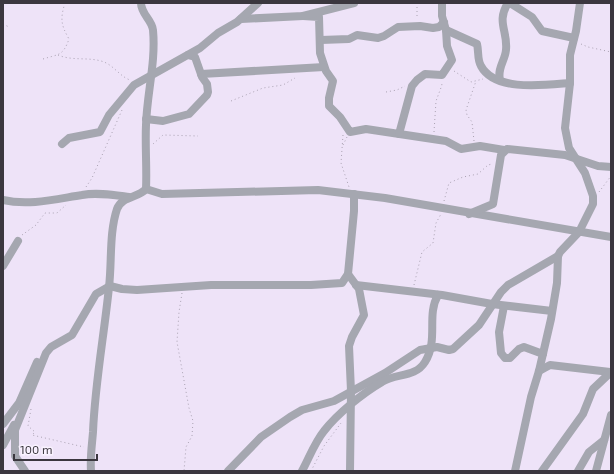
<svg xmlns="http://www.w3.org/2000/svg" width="614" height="474" font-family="'Exo 2',sans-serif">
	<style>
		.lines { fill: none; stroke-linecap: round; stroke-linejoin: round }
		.path { stroke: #aaa2b2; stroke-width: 1; stroke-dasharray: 1 3; stroke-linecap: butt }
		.minor { stroke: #a5a7b0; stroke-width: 8 }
	</style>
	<rect width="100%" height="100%" fill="#eee3f8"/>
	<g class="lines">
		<g class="path">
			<path d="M417,3V18"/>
			<path d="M3,24L9,27"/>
			<path d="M581,44L588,47L611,52"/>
			<path d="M58,55C72,61 87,57 101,61C113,64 119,76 130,80"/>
			<path d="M43,59C59,54 63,56 69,39C61,25 60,19 65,3"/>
			<path d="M454,71L471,82L483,79"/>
			<path d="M386,92L397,90L405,86"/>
			<path d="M231,101L263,88L283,85L295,78"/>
			<path d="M434,132L436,101L442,85L441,82"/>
			<path d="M343,135L341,163L349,187"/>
			<path d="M474,141L472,122L467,115L466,110L476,81"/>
			<path d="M153,144L163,135L198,136"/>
			<path d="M343,145L347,137"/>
			<path d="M86,187L92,178L122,110"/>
			<path d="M599,192L611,176"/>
			<path d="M444,201L449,183L463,177L478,174L488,165L492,164"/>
			<path d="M22,235L36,225L45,213H57L66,205"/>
			<path d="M414,285L422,252L433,243L436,223L441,214"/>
			<path d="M182,293L179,312L177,342L189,408L193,421L192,436L186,447L184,471"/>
			<path d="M31,409L28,426L35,432L32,435L84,447"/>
			<path d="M311,471L324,446L341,423"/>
		</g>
		<g class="minor">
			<path d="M510,3L532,17L542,31L574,38"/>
			<path d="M303,16L319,17L320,53L326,71L333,81L329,98V106L340,117L350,132L366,129L446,141L461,149L480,146L504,150"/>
			<path d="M241,19L303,16L354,3"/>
			<path d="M446,30L477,44C479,52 477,59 481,66C495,92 545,85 570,83"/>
			<path d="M321,40L349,39L357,35L378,38L384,36L398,27L420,26L433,28L439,27L444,22"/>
			<path d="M201,74L324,67"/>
			<path d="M500,80C497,68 505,61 506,50C508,31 496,22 508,3"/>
			<path d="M146,119L163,121L189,114L207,95L208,92L207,84L202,77L195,57L188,55"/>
			<path d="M399,134L412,86L417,80L425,74L442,75L452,60L447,46L446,30L442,16V3"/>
			<path d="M62,144L69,138L100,132L109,115L134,85L200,48L218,33L237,22L258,3"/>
			<path d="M146,189L162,194L318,190L385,198L611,237"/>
			<path d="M3,200C29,206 56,199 82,195C97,192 114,195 129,197"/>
			<path d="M469,214L493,204L501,155L507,149L565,155L598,166L611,167"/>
			<path d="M3,266L18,241"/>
			<path d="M356,285L442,295L492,304L552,311"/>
			<path d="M504,306L499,332L501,353L505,358H510L519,349L524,347L543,354"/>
			<path d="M539,371L550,365L610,372"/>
			<path d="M3,424L19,403L37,362"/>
			<path d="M3,445L14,425"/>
			<path d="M25,471L15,456V430L46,353L51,347L72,335L96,294L110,286L122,289L137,290L211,285H311L342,283L348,274"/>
			<path d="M91,471C90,457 92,445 93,432C95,383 104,336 109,287C112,262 109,233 117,209C122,196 138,198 146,189C147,168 145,146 146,125C147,93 156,62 153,30C152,20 141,14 141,3"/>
			<path d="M228,471L261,437L290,417L302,410L334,401L385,373L420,350L437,347L449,350L453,349L479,325L501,292L508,285L558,256"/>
			<path d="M302,471C309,458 315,442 324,431C337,414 363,393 382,382C396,373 415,378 425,362C439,339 426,316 438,295"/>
			<path d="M350,471L351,391L349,346L352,337L364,315L359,289L348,274L354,211V194"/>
			<path d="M515,471L531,397L539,371L551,319L557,283L558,256L560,252L579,232L593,204V196L585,173L569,148L565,128L570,83V55L576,31L580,3"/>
			<path d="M542,471L583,414L593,389L611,372"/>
			<path d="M578,471L589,452L604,440"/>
			<path d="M596,471L611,415"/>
		</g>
	</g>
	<rect width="614" height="474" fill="none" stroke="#3b373f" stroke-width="8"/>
	<path d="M14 454v6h83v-6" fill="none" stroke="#3b373f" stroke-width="2"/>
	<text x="20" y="454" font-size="12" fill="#3b373f" stroke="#f9f2ff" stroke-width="3" paint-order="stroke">100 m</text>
</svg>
